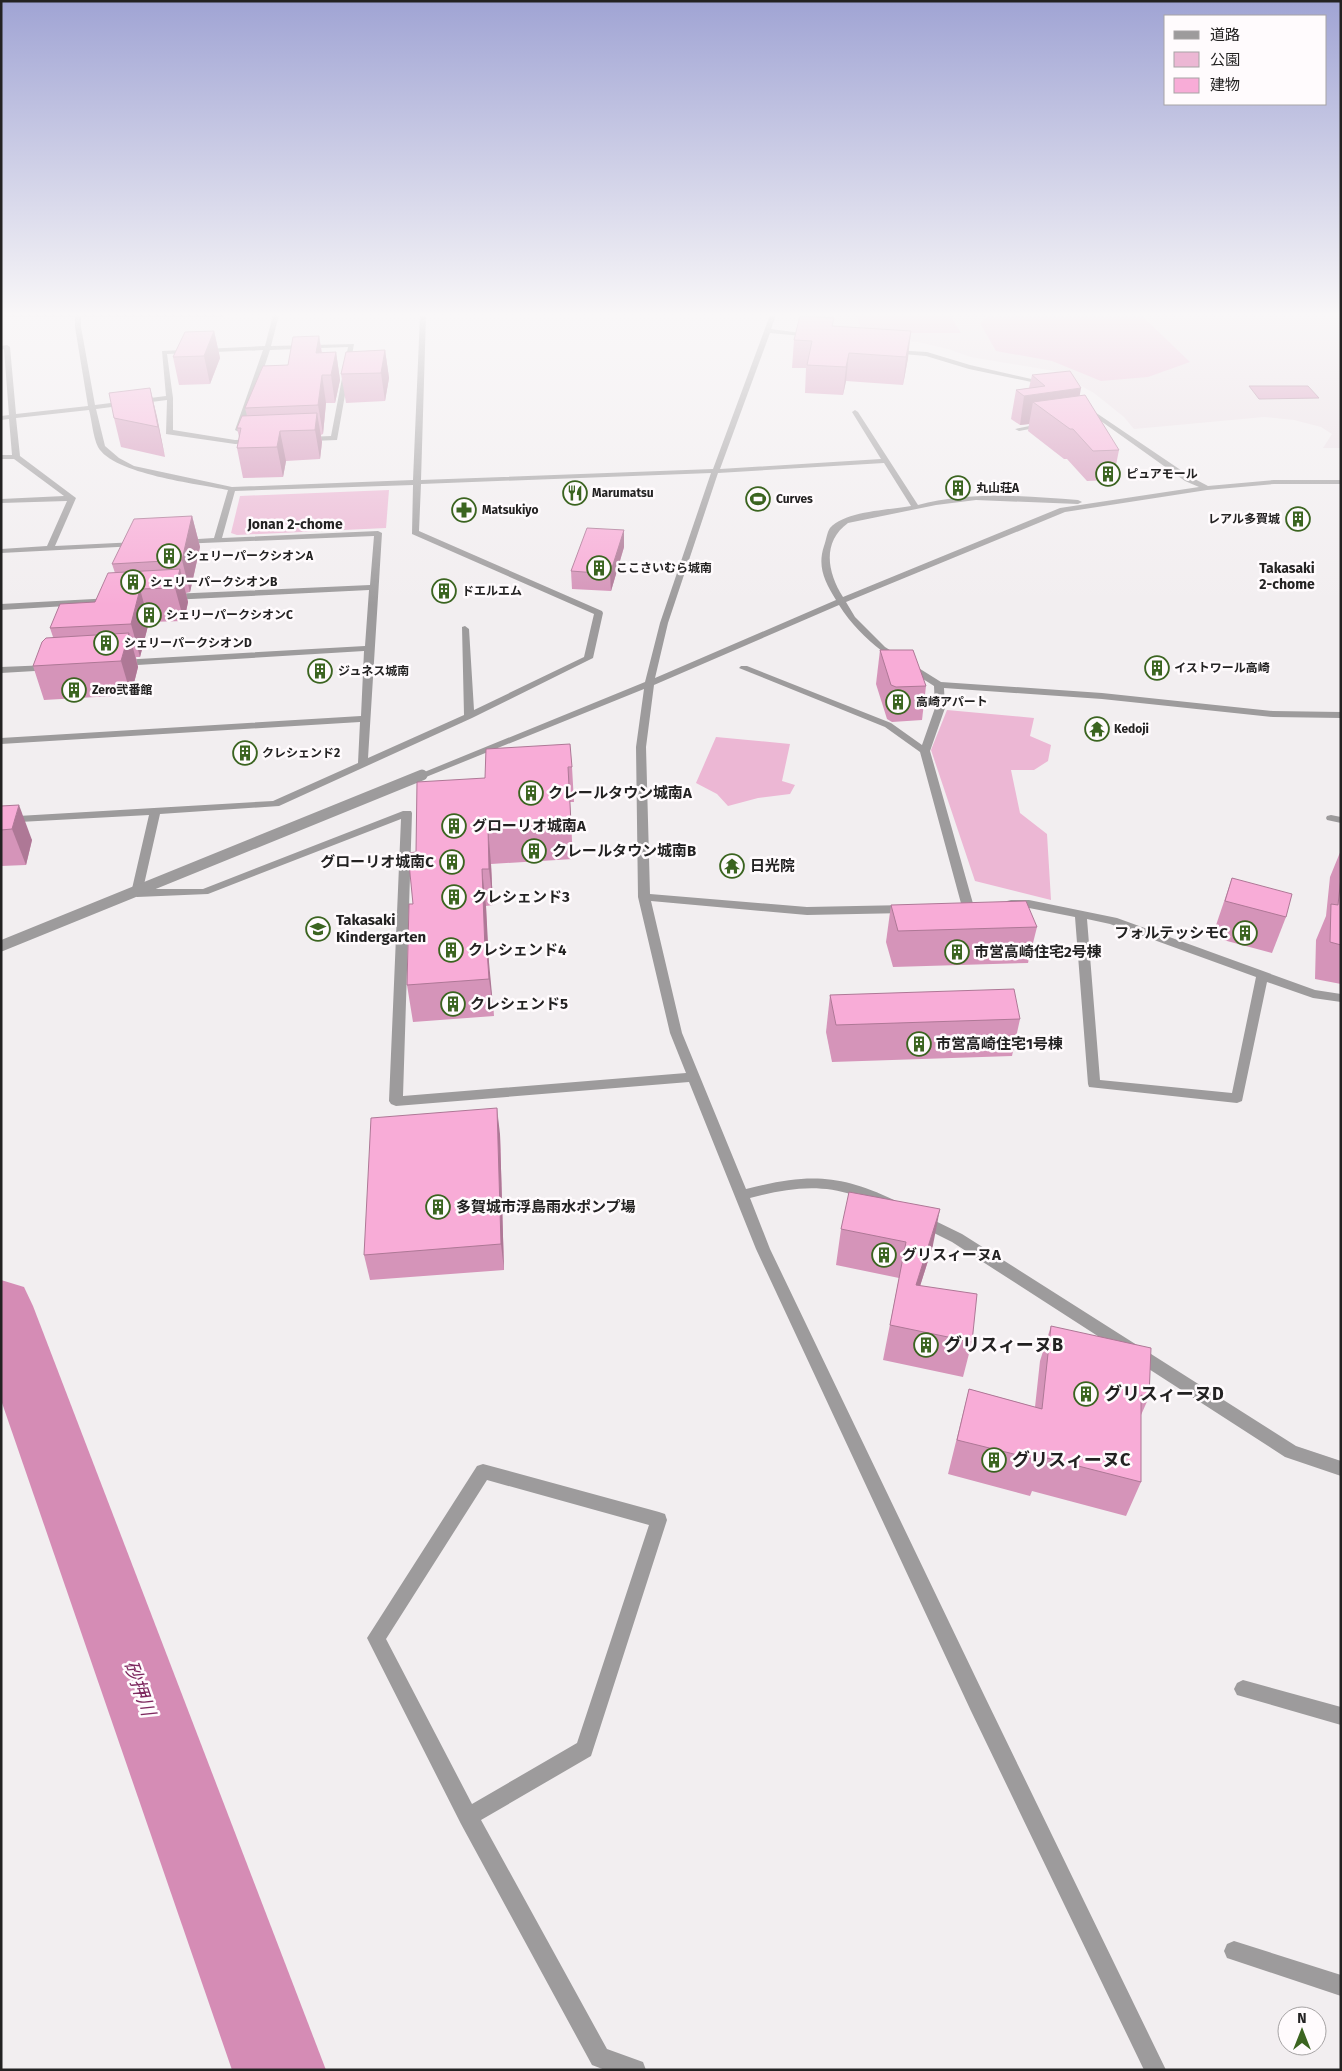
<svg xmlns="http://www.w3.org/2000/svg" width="1342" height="2071" font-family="'Fira Sans','Noto Sans JP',sans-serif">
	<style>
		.built { fill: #ebdfe5 }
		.green { fill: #ecb7d4 }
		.water { fill: #d58cb5; stroke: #a06c89 }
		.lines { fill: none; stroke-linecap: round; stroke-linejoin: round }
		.river { fill: #d58cb5; fill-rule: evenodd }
		.minor { fill: #9d9b9c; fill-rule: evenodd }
		.minor-bridge { stroke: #9d9b9c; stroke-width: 11 }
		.wall { fill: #d594b9 }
		.shaded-wall { fill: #ae7896 }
		.building { fill: #f8acd7; stroke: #ae7896 }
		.labels { text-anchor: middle; stroke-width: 5; stroke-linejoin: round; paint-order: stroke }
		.far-poi-label { font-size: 12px; font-weight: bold; fill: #232222; stroke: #fffbfd; text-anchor: start }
		.far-neighbourhood-label { font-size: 14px; font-weight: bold; fill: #232222; stroke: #fffbfd }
		.poi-label { font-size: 15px; font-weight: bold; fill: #232222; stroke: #fffbfd; text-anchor: start }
		.near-poi-label { font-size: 18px; font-weight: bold; fill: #232222; stroke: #fffbfd; text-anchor: start }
		.near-water-label { font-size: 19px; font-style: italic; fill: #7d275e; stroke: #fffbfd }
	</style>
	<rect width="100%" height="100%" fill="#f2eef0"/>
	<path class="built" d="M822,315H1341V448H1323L1332,434L1321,427L1294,420L1264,417L1134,429L1124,417L1094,393L1054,371L971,357L948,349L918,342L872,339L828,326Z"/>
	<g class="green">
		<path d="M857,315H950L961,333H862Z"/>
		<path d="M987,317H1143L1190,362L1148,377L1101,381L1052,361L996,351L980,323Z"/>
		<path d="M389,490L386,528L237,535L231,533L240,496Z"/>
		<path d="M947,710L1034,718L1030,736L1051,745L1048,761L1034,770H1011L1020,813L1047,834L1051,900L975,881L931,750Z"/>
		<path d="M716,737L790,744L782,781L795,785L790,794L758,798L728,806L717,794L696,783Z"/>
	</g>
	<path class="water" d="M1249,386H1308L1319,398L1259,399Z"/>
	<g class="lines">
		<path class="river" d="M1,1280L24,1287L33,1306L326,2070H232L1,1400Z"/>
		<g class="minor">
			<path d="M1,315H226L223,317H81V327L95,405L166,396L162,351L265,346L273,315H279L271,346L354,344L337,440L235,444L166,434L167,400L96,409L105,446L119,458L134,466L232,487L413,480L420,315H426L421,480L713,469L770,315H776L771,329L816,335L813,337L770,333L720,469L881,459L852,412L855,410L858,412L918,505C971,491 1024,496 1078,500L1082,502L1078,504L976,500L936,505L848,523C822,542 827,572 843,597L1060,508L1199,487L1185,481L1084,409V407L1086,406L1191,477L1208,486L1274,480H1341V484H1274L1207,490L1065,512L846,602L855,617L885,647L941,682L1102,693L1273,711L1341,712V718L1273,717L1102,699L944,688L945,708L930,751L974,907L972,910H964L962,907L920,752L885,727L739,668L741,666H747L891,723L922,745L935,708L934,686C897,662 863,643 839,605L654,685L646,747L650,894L807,907L906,905L912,909L906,913L807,915L651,901L682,1033L746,1189C806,1174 837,1173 894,1200L896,1204L894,1208L889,1209C877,1205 865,1199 853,1195C818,1183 784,1189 750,1198L770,1249L985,1697L1166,2070H1144L971,1711L756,1249L689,1082L396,1106L391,1104L389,1101L401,819L208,894L137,897L131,893L149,815L1,823V817L273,801L358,763L360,722L1,744V738L361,716L364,651L121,666L116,663L121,660L365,646L369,590L171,600L167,597L171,594L370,585L374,536L179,544L178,542L182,540L214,538L228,490C198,484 113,474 98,447C93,437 92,421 89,410L16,418L20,456L76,498L55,546L137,542L141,544L137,546L1,553V549L47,546L67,501L1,503V499L64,496L14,459H1V455H12L9,419L1,420V416L9,415L4,349L1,350V346L7,345L10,347L16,414L88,406L75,327V317H1ZM348,347L331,436L235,440L173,430V398L167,354L263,350L235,430L239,432L243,430L270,350ZM884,463L911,506C889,510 845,511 830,528C827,532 826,541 824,546C817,567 825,582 836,600L655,678L668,623L718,473ZM711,473L660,623L645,682L417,775L418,777H426L644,689L636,747L638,897L670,1033L686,1073L403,1096L412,813L411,811H403L203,889H143L160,814L279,806L472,718L593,658L603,613L602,611L419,531L421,484ZM413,485L412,534L594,614L584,657L474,710L469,629L465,626L462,627L464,715L368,758L382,533L378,531L222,538L235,491Z"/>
			<path d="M893,350L927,352L970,365L1049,383L1046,385L969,369L926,356L891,353V351Z"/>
			<path d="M1044,423L1046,424V426L1019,431L1015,429Z"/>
			<path d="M112,598L116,601L115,603L1,610V604Z"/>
			<path d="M49,665L52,666V670L1,673V667Z"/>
			<path d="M1331,815L1341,817V823L1327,820L1326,818L1327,816Z"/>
			<path d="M1011,900H1029L1117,918L1315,990L1341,994V1002L1313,998L1267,982L1242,1101L1237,1103L1089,1087L1088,1084L1075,917L1029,908L1007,907L1005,904L1007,901ZM1087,919L1110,924L1256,977L1232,1093L1100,1080Z"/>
			<path d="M921,1214L962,1234L1296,1446L1341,1461V1476L1285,1457L952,1242L916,1224L914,1220L916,1216Z"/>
			<path d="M483,1464L659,1512L665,1514L667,1520L591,1756L481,1820L607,2049L643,2062L646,2070H605L592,2065L461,1824L367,1638L477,1466ZM487,1480L649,1525L577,1743L472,1804L386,1639Z"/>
			<path d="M1243,1680L1341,1707V1725L1237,1695L1234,1689L1237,1683Z"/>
			<path d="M1234,1941L1341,1975V1996L1227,1958L1224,1951L1227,1944Z"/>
		</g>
		<path class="minor-bridge" d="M1,946L422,775"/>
	</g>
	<g class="wall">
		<path d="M833,326L908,358L903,385L846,381L843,395L805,393L806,368H792L794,340Z"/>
		<path d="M214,331L220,358L210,384L179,385L173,357Z"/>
		<path d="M319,336L322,352H336L340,380L335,403H326L323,434L321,435L322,442L320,459L286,461L283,477L243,478L237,448L239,437L237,428L247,416L245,408L288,365Z"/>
		<path d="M385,350L389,378L385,401L346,403L341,374Z"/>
		<path d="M1032,375L1080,396L1119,450L1113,480L1087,481L1067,459H1064L1028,431L1029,424L1020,425L1011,419L1016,390L1029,388Z"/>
		<path d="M150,388L157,417L165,457L121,447L114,418Z"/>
		<path d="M192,516L200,547L190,592L186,593L188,602L184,621L149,622L140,657H136L138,667L131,695L44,700L33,666L53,637L50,628L95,602L115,573L112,564Z"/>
		<path d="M624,530V547L611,591L572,589L571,571Z"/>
		<path d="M880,650L926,686L922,720L892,722L887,719L876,684Z"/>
		<path d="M572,767L574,802H570L573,859L491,864L493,905L486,906L488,962L494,1016L413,1022L407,985L413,904L416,852L485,778Z"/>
		<path d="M1,806L32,840L26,865L1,866Z"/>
		<path d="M1341,850V984L1315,979L1316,940L1326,916L1330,877Z"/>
		<path d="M1232,878L1286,917L1272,953L1212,937Z"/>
		<path d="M891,905L1037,927L1028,963L893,967L886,942Z"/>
		<path d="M830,995L1020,1019L1012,1056L832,1062L826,1032Z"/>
		<path d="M500,1134L504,1270L370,1280L364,1255Z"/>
		<path d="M841,1229L933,1245L920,1286L972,1342L963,1377L883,1360L899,1278L836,1265Z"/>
		<path d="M1051,1326L1149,1397L1141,1415V1482L1126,1516L1032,1491L1030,1496L948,1474L969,1389L1035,1407L1040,1361Z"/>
	</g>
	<g class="shaded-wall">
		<path d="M214,331L220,358L210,384L204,356Z"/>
		<path d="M911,331L908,358L903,385L906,357Z"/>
		<path d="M319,336L323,364L316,353Z"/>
		<path d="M385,350L389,378L385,401L381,373Z"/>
		<path d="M336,352L340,380L335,403L331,375Z"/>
		<path d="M849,353L846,381L843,395L846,367Z"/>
		<path d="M322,375L326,403L323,434L318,405Z"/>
		<path d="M150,388L157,417L165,457L158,427Z"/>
		<path d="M1081,388L1076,417L1033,402L1029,424L1020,425L1024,396Z"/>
		<path d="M317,413L322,442L320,459L315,430Z"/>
		<path d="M280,431L286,461L283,477L277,447Z"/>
		<path d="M192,516L200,547L190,592L182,560Z"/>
		<path d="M624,530V547L611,591L610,574Z"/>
		<path d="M180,569L188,602L184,621L175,588Z"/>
		<path d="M140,589L149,622L140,657L131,624Z"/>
		<path d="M129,633L138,667L131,695L121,661Z"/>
		<path d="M19,805L32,840L26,865L12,829Z"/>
		<path d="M488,828L491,864L493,905L489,869Z"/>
		<path d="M482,869L486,906L489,962L494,1016L485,950Z"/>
		<path d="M497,1108L500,1134L504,1270L501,1244Z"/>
		<path d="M940,1209L933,1245L909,1321L916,1285Z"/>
	</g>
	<g class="building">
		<path d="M800,316L834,318L832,326L911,331L906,357L849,353L846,367L807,365L812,341L794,340Z"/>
		<path d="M214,331L204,356L173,357L185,332Z"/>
		<path d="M319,336L316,353L336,352L331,375H322L318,405L245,408L263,366L288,365L293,337Z"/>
		<path d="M385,350L381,373L341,374L346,352Z"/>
		<path d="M1070,371L1081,388L1024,396L1016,390L1045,386L1032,375Z"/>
		<path d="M150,388L158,427L114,418L109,393Z"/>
		<path d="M1085,395L1119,450L1093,451L1073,429H1070L1033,402Z"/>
		<path d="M317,413L315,430L280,431L277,447L237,448L241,428H237L242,416Z"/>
		<path d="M192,516L182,560L112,564L134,519Z"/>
		<path d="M587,528L624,530L610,574L571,571Z"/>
		<path d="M180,569L175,588L140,589L131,624L50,628L60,604L95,602L108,573Z"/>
		<path d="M129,633L121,661L33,666L42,642L46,638Z"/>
		<path d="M880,650H913L926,686L896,687L891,685Z"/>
		<path d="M570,744L572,767H568L571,823L488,828L489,869H482L485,950H487L489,979L407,985L409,904H413L408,853L416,852L417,782L485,778L486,749Z"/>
		<path d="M19,805L12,829L1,830V806Z"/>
		<path d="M1341,877V945L1330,942L1331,904L1338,905Z"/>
		<path d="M1232,878L1292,894L1286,917L1225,901Z"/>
		<path d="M1026,901L1037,927L898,931L891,905Z"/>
		<path d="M1014,989L1020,1019L836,1025L830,995Z"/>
		<path d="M497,1108L501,1244L364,1255L371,1118Z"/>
		<path d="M849,1192L940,1209L916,1285L977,1294L972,1342L890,1325L906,1242L841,1229Z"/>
		<path d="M1051,1326L1151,1348L1149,1397L1141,1395V1482L1043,1457L1042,1461L957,1440L969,1389L1042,1409Z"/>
	</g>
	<linearGradient id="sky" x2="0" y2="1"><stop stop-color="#a0a4d4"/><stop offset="0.52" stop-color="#f9f7f8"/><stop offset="1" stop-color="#f9f7f8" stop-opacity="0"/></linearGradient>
	<rect width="1342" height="605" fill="url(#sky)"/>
	<defs>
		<g id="building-ring" transform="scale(1.25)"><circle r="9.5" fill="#fffbfd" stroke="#3b6420" stroke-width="1.5"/><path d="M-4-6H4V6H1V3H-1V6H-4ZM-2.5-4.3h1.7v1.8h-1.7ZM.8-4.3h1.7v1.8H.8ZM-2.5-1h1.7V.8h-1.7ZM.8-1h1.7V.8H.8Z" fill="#3b6420"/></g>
		<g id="restaurant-ring" transform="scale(1.25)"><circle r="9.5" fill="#fffbfd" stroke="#3b6420" stroke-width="1.5"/><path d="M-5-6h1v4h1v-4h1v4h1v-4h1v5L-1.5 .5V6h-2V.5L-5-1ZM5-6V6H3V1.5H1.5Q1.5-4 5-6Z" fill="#3b6420"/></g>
		<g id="stadium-ring" transform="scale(1.25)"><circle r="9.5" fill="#fffbfd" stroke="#3b6420" stroke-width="1.5"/><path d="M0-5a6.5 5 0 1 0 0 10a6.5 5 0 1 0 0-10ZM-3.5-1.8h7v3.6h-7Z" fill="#3b6420"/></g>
		<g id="pharmacy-ring" transform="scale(1.25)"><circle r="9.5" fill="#fffbfd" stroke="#3b6420" stroke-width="1.5"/><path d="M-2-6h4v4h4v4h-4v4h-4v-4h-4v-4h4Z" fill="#3b6420"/></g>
		<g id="temple-ring" transform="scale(1.25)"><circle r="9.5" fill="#fffbfd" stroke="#3b6420" stroke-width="1.5"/><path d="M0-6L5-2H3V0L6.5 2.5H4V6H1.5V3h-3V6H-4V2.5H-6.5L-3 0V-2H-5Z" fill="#3b6420"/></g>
		<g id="school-ring" transform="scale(1.25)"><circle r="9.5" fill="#fffbfd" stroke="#3b6420" stroke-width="1.5"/><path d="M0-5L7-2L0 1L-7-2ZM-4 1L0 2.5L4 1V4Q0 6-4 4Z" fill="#3b6420"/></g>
	</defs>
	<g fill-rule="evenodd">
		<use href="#building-ring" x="1108" y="474"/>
		<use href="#building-ring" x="958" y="488"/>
		<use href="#restaurant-ring" x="575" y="493"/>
		<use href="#stadium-ring" x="758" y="499"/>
		<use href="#pharmacy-ring" x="464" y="510"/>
		<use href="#building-ring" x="1298" y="519"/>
		<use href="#building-ring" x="169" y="556"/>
		<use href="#building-ring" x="599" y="568"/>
		<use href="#building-ring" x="133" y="582"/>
		<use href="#building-ring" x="444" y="591"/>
		<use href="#building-ring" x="149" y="615"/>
		<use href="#building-ring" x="106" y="643"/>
		<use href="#building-ring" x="1157" y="668"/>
		<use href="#building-ring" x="320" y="671"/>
		<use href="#building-ring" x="74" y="690"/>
		<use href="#building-ring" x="898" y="702"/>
		<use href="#temple-ring" x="1097" y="729"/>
		<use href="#building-ring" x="245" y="753"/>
		<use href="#building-ring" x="531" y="793"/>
		<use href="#building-ring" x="454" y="826"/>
		<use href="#building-ring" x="534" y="851"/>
		<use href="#building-ring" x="452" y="862"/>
		<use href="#temple-ring" x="732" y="866"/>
		<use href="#building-ring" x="454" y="897"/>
		<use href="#school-ring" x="318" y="929"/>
		<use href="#building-ring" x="1245" y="933"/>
		<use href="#building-ring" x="451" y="950"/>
		<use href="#building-ring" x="957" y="952"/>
		<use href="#building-ring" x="453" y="1004"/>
		<use href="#building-ring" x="919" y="1044"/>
		<use href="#building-ring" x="438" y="1207"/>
		<use href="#building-ring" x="884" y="1255"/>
		<use href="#building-ring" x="926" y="1345"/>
		<use href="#building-ring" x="1086" y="1394"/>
		<use href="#building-ring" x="994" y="1460"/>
	</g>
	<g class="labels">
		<g class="far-poi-label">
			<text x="1126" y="478">ピュアモール</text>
			<text x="976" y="492">丸山荘A</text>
			<text x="592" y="497">Marumatsu</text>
			<text x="776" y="503">Curves</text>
			<text x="482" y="514">Matsukiyo</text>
			<text x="1280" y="523" text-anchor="end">レアル多賀城</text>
			<text x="186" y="560">シェリーパークシオンA</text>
			<text x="616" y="572">ここさいむら城南</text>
			<text x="150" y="586">シェリーパークシオンB</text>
			<text x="462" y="595">ドエルエム</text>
			<text x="166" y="619">シェリーパークシオンC</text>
			<text x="124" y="647">シェリーパークシオンD</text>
			<text x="1174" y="672">イストワール高崎</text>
			<text x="338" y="675">ジュネス城南</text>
			<text x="92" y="694">Zero弐番館</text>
			<text x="916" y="706">高崎アパート</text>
			<text x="1114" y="733">Kedoji</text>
			<text x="262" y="757">クレシェンド2</text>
		</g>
		<g class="far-neighbourhood-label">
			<text x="295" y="529">Jonan 2-chome</text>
			<text x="1287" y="573">Takasaki<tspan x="1287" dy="16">2-chome</tspan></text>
		</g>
		<g class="poi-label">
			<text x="548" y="798">クレールタウン城南A</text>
			<text x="472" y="831">グローリオ城南A</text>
			<text x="552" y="856">クレールタウン城南B</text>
			<text x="434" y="867" text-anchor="end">グローリオ城南C</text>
			<text x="750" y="871">日光院</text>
			<text x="472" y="902">クレシェンド3</text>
			<text x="336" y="925">Takasaki<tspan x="336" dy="17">Kindergarten</tspan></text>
			<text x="1228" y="938" text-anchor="end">フォルテッシモC</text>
			<text x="468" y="955">クレシェンド4</text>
			<text x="974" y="957">市営高崎住宅2号棟</text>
			<text x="470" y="1009">クレシェンド5</text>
			<text x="936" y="1049">市営高崎住宅1号棟</text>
			<text x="456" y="1212">多賀城市浮島雨水ポンプ場</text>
			<text x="902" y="1260">グリスィーヌA</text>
		</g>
		<g class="near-poi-label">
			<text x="944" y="1351">グリスィーヌB</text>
			<text x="1104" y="1400">グリスィーヌD</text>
			<text x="1012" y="1466">グリスィーヌC</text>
		</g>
		<g class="near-water-label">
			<text transform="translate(140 1688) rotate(70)" y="7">砂押川</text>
		</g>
	</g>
	<rect width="1342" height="2071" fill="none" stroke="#232222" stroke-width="5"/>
	<rect x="1164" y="15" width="162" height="90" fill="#fffbfd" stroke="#a7a4a5"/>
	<rect x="1174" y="31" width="25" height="8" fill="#9d9b9c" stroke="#a7a4a5"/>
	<text x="1210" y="40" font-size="15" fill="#232222">道路</text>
	<rect x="1174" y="52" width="25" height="15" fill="#ecb7d4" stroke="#a7a4a5"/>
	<text x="1210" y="65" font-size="15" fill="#232222">公園</text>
	<rect x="1174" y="78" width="25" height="15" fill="#f8acd7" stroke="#a7a4a5"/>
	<text x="1210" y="90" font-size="15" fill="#232222">建物</text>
	<g transform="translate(1302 2031)"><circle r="24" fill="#fffbfd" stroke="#a7a4a5"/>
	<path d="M0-4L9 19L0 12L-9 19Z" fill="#3b6420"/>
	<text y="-8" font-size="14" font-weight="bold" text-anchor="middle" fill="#232222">N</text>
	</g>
</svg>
